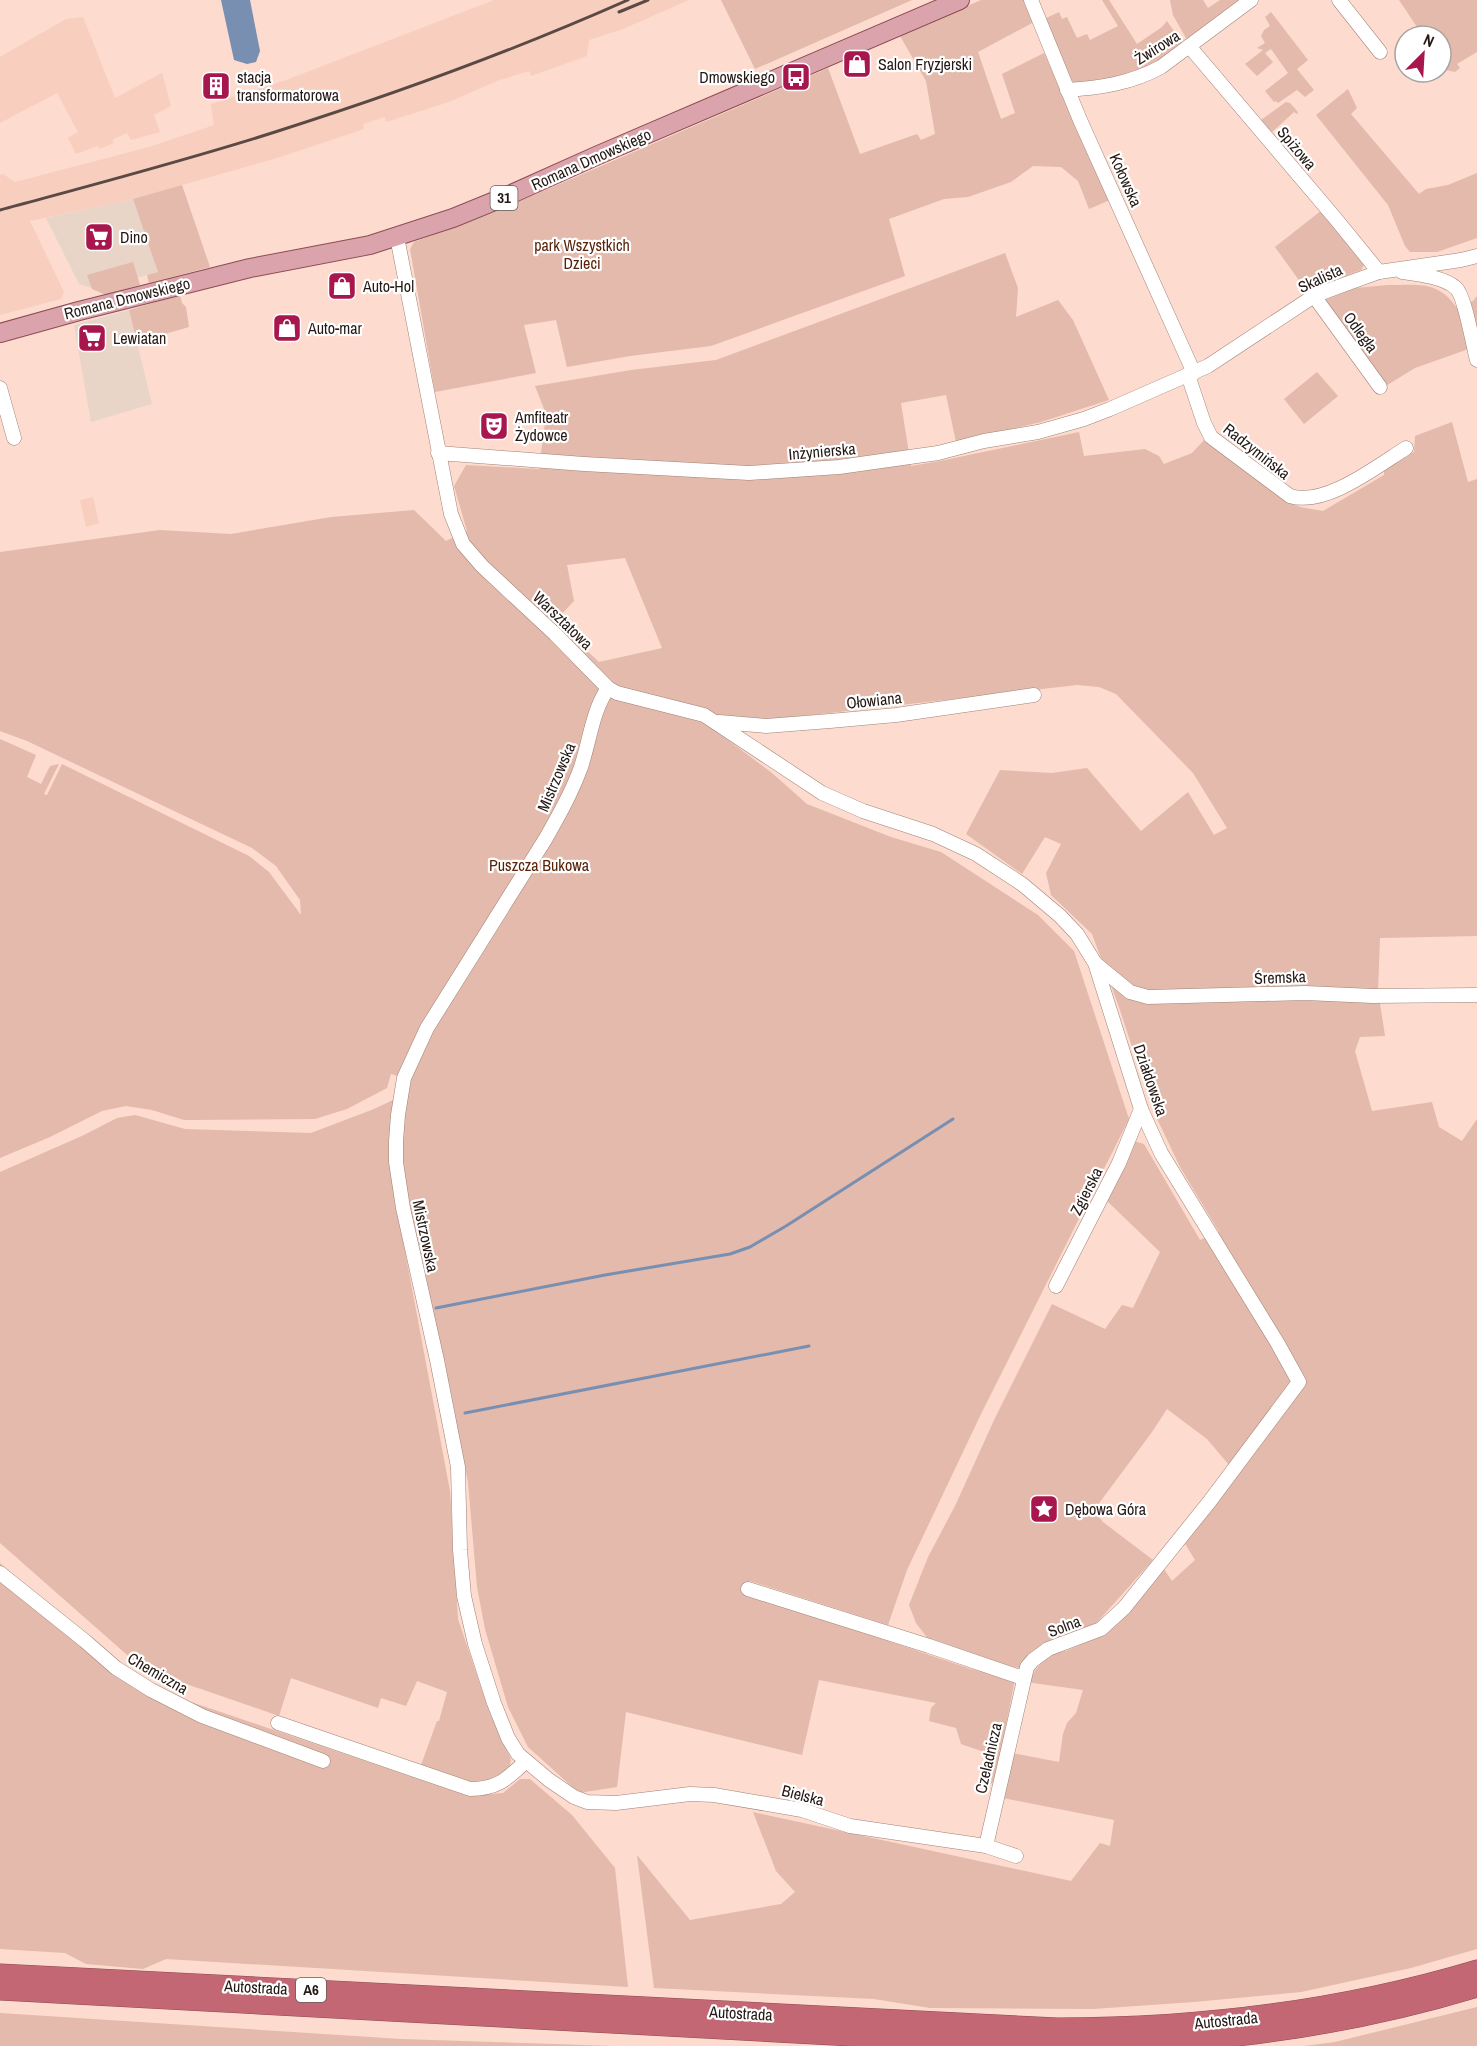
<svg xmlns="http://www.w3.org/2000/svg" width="1477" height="2046" font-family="'Archivo Narrow',sans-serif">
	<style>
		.commercial { fill: #e9d5c7 }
		.built { fill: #f8cebf }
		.green { fill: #e3baab; fill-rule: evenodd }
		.water { fill: #788fb2 }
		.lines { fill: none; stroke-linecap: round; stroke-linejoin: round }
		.stream { stroke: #788fb2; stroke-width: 3 }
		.minor-casing { stroke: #a18277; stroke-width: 15 }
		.major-casing { stroke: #8c4c53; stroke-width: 20 }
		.highway-casing { stroke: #8c4c53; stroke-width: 21 }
		.minor { stroke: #fff; stroke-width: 14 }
		.major { stroke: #dba4ac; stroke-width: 18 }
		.highway { stroke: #c36775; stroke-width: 20 }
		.rail { stroke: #5b4943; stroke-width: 3 }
		.labels { text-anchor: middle; stroke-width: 4.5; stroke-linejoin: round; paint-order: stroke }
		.shield { fill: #fff; stroke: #665e5b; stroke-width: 1.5 }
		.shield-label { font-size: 15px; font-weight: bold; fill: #251915 }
		.street-label { font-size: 16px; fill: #251915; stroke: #fff }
		.poi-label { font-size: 16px; fill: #251915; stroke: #fff; text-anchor: start }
		.park-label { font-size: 16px; fill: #592209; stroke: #fff }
	</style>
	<rect width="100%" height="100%" fill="#fddbce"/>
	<g class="commercial">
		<path d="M133,199L158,272L94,289L79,284L46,218Z"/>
		<path d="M129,310L152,404L91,422L74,325Z"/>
	</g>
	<g class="built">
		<path d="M494,0H689L623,29L589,40L587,56L531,76L529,71L497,81L449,102L386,122L385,117L363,124L364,129L277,158L133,199L30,221L64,292L61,299L0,315V175L3,174L15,182L149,147L214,125L211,104L286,80Z"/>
		<path d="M83,17L115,98L162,73L171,106L154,115L160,132L131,140L127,133L112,140L114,143L100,149L98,146L76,154L68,138L78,132L57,93L0,123V57L66,19Z"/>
		<path d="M93,497L99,523L86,527L80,500Z"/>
	</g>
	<g class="green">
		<path d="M721,0H912L755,69Z"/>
		<path d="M981,0H1026L1034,22L978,52L1001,119L1015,113L1002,74L1044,53L1110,200L1089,209L1078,181L1061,167L1033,166L1011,182L968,197L944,199L889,219L905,276L711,346L630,356L567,367L556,320L524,325L536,373L435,392L410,249L414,242L497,211L828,68L860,154L917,134L921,140L935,134L926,81L900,36Z"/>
		<path d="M1102,0H1109L1137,44L1162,27L1167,21L1182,43L1145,70L1129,77L1072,84L1042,20L1059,12L1062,19L1067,17L1077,38L1087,34L1090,40L1118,26Z"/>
		<path d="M1170,0H1203L1208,8L1220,0H1242L1187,40L1173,15Z"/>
		<path d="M1399,0H1477V52L1457,64L1460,68L1455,72L1446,70L1441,63V36H1423Z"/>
		<path d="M1271,12L1308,60L1297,69L1314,90L1305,97L1297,90L1278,103L1276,101L1274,102L1265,91L1288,73L1271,49L1265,53L1273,62L1257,76L1245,64L1263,50L1257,48L1265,43L1261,36L1264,30L1270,26L1265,17Z"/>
		<path d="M1348,89L1357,108L1351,114L1419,194L1426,189L1448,185L1477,173V238L1437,252H1410L1405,246L1388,205L1316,115Z"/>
		<path d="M1286,102L1290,103L1298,112L1297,114L1294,112L1272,132L1261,120Z"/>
		<path d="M182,185L210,267L149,283L147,275L158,272L133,199Z"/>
		<path d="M1322,210L1364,265L1361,270L1306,290L1275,247Z"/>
		<path d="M1005,253L1018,288L1016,317L1058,300L1073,320L1109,400L1041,422L956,442L946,395L901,403L911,466L940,461L1079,432L1084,456L1145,449L1159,456L1164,464L1192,453L1207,437L1219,450L1284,500L1300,507L1323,511L1384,475V466L1414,452L1415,436L1452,422L1468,482L1477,479V936L1380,938L1378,991L1385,1036L1360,1037L1355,1051L1372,1111L1432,1102L1439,1127L1462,1141L1477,1119V1949L1411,1968L1301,1992L1194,2002L1093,2009L930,2008L874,1999L654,1988L637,1855L690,1920L781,1904L795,1892L776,1871L753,1812L1071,1881L1100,1843L1110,1846L1114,1820L1003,1798L1012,1753L1059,1762L1063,1734L1067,1723L1076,1713L1083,1690L1026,1682L1049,1653L1066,1651L1096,1638L1162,1566L1172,1581L1195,1560L1184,1542L1229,1465L1207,1439L1167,1409L1152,1432L1094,1510L1103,1522L1153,1560L1091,1629L1043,1643L1023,1669L998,1663L929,1640L916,1623L909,1605L928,1557L955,1506L995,1418L1052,1304L1105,1329L1122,1305L1133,1308L1160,1252L1105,1199L1134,1141L1144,1144L1200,1240L1219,1232L1180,1167L1152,1108L1119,1007L1092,934L1051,895L1046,873L1061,844L1045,837L1022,874L966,834L1000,770L1052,773L1087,768L1141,831L1188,792L1214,835L1227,828L1193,773L1116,694L1099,687L1077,685L767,720L720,734L772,773L807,804L891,837L941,852L1038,915L1074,951L1129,1119L981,1414L907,1570L888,1625L750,1581L745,1593L971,1669L1015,1679L995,1781L988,1786L982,1778L987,1753L961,1744L956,1728L929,1721L931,1708L936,1703L819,1680L802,1755L626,1712L617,1787L579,1793L528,1747L508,1707L485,1629L477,1587L468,1482L451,1393L415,1236L395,1198L450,1491L458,1619L490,1714L511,1759L509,1770L498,1780L472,1782L421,1765L437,1721H439L447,1692L417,1681L406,1706L381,1698L378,1708L291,1678L279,1716L143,1669L0,1543V1172L84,1135L117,1118L135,1115L185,1129L311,1133L374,1109L395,1099L403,1119L411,1080L391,1074L387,1088L347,1109L315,1119L184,1120L152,1110L126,1106L102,1111L50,1137L0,1158V739L36,755L27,777L41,784L50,766L59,764L44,794L47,795L62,764L249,856L269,872L301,915L300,900L276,866L252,848L27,741L0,731V552L160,530L231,534L331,517L414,510L446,541L467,531L454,486L466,465L539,469L546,414L535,386L631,370L716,360ZM625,558L662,648L599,662L555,621L574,601L567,565Z"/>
		<path d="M133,262L140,285L106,295L92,289L87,275Z"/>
		<path d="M1388,285C1418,285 1438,280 1457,308L1473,301L1477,296V346L1415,368L1384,387L1323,301L1356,288Z"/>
		<path d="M180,295L182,303L186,307L189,327L137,342L129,310Z"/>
		<path d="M1317,372L1338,396L1304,424L1284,399Z"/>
		<path d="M0,1563L138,1684L468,1796L503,1793L520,1779H530L572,1815L615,1868L628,1987L166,1959L143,1969L86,1964L65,1953L0,1949Z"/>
		<path d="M1477,2007V2046H1304L1335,2042Z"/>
		<path d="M0,2013L401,2039L613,2046H0Z"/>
	</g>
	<path class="water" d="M221,0H250L260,51L256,62L247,64L234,60Z"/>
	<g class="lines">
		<g class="stream">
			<path d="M436,1308L605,1275L730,1254L750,1247L786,1226L953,1119"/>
			<path d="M465,1413L809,1346"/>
		</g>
		<g class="minor-casing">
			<g id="minor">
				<path d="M1031,0L1080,120L1194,373"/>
				<path d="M1339,0L1380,52"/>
				<path d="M1189,46L1335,218L1379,272"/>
				<path d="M1067,90C1100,88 1132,83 1161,67L1251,0"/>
				<path d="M397,237L451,514L463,544L482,566L555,634L608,688L617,693L704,715L822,793L863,811L933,834L976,854L1022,884L1060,916L1077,934L1095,963L1141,1109L1161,1153L1278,1344L1299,1382L1210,1501L1124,1608L1101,1629L1048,1649L1033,1660L1027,1667L986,1846"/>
				<path d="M1402,272C1417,274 1444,277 1456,288C1465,296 1473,346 1477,360"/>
				<path d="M1314,296L1380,387"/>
				<path d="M1188,375L1204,423L1211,437L1290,496C1325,507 1376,467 1406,448"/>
				<path d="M0,388L14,438"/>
				<path d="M438,453L584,464L749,473L839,467L938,453L984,441L1038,432L1084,419L1110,409L1208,366L1314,296L1343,285L1379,272L1461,260L1477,256"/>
				<path d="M608,688C592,712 590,740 581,767C572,792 559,815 546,838L427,1028L404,1078L398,1115L396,1141V1162L403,1208L437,1360L458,1467L460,1550L464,1596L475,1644L494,1703L508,1738L518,1754L549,1780L574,1797L587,1802L616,1803L690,1794L714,1795L802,1810L850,1826L986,1846L1016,1856"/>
				<path d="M719,722L766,726L830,721L896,715L1034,695"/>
				<path d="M1096,964L1130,992L1148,997L1305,993L1373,996L1477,995"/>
				<path d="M1056,1286L1119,1163L1141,1109"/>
				<path d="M0,1573L85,1641L116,1668L151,1690L202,1716L323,1761"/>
				<path d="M748,1589L929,1646L1023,1678"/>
				<path d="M278,1723L470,1789C498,1789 507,1779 526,1761"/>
			</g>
		</g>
		<g class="major-casing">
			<path id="major" d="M0,333L79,311L250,268L370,245L453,218L507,196L596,156L960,0"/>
		</g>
		<g class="highway-casing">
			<g id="highway">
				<path d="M0,1974L1057,2028C1200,2028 1340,2011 1477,1970"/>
				<path d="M0,1990L944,2041C1000,2043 1056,2046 1113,2045C1236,2041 1359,2023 1477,1987"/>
			</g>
		</g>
		<use href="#minor" class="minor"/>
		<use href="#major" class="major"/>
		<use href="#highway" class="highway"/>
		<g class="rail">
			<path d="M619,12L648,0"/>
			<path d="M0,210C92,185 184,161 275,132C395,94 513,51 628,0"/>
		</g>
	</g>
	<defs>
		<g id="shop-square" transform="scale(1.5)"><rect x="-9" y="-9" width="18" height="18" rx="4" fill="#a8164e" stroke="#fff"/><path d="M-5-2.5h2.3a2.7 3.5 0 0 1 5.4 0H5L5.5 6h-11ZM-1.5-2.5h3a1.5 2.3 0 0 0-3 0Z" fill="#fff"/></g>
		<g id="bus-square" transform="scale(1.5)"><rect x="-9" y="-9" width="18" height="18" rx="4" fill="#a8164e" stroke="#fff"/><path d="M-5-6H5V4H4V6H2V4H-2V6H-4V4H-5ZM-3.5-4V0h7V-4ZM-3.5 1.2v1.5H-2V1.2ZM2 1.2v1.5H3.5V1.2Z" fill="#fff"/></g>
		<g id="building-square" transform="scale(1.5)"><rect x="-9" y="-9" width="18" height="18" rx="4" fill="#a8164e" stroke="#fff"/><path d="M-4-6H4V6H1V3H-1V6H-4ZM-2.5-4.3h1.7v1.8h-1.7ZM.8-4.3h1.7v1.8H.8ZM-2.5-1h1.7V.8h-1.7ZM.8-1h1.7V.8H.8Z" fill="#fff"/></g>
		<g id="supermarket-square" transform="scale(1.5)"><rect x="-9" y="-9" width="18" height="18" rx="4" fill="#a8164e" stroke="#fff"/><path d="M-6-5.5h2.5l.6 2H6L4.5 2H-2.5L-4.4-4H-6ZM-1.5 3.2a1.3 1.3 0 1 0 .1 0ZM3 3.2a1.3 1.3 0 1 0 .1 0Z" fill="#fff"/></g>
		<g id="theatre-square" transform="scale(1.5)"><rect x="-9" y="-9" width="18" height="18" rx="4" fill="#a8164e" stroke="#fff"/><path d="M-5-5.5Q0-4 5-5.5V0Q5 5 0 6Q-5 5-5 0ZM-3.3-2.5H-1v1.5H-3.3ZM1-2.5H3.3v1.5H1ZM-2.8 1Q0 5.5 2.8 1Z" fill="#fff"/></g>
		<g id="sight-square" transform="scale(1.5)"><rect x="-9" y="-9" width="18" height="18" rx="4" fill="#a8164e" stroke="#fff"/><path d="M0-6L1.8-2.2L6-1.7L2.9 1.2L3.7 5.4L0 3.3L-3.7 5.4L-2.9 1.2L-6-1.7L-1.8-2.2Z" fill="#fff"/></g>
	</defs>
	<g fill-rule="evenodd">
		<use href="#shop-square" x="857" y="64"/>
		<use href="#bus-square" x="796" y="77"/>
		<use href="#building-square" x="216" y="86"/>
		<use href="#supermarket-square" x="99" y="237"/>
		<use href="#shop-square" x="342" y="286"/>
		<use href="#shop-square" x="287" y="328"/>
		<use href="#supermarket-square" x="92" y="338"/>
		<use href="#theatre-square" x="494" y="426"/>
		<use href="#sight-square" x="1044" y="1509"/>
	</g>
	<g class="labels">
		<g class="shield">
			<rect x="490.5" y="186" width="27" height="24" rx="4.5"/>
			<rect x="296" y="1978" width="30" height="24" rx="4.5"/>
		</g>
		<g class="shield-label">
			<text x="504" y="203">31</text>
			<text x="311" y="1995">A6</text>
		</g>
		<g class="street-label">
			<text transform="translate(1157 47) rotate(-32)" y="6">Żwirowa</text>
			<text transform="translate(1297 148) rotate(50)" y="6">Spiżowa</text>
			<text transform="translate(591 159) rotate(-24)" y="6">Romana Dmowskiego</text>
			<text transform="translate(1126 180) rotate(66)" y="6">Kołowska</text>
			<text transform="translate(1320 278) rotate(-25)" y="6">Skalista</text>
			<text transform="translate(127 298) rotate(-14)" y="6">Romana Dmowskiego</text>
			<text transform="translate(1361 332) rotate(54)" y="6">Odległa</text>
			<text transform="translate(822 451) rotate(-5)" y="6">Inżynierska</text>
			<text transform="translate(1257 451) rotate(38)" y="6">Radzymińska</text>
			<text transform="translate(563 620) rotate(44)" y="6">Warsztatowa</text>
			<text transform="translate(874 700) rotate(-6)" y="6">Ołowiana</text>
			<text transform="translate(556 777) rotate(-67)" y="6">Mistrzowska</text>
			<text transform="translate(1280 977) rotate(-2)" y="6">Śremska</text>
			<text transform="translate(1151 1080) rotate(71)" y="6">Działdowska</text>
			<text transform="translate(1086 1191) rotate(-63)" y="6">Zgierska</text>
			<text transform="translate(426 1236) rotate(78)" y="6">Mistrzowska</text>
			<text transform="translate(1064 1626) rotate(-21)" y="6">Solna</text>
			<text transform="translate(158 1673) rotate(30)" y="6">Chemiczna</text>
			<text transform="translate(988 1758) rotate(-77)" y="6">Czeladnicza</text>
			<text transform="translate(803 1795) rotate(14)" y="6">Bielska</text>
			<text transform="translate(256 1987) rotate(3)" y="6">Autostrada</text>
			<text transform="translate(741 2013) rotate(3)" y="6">Autostrada</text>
			<text transform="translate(1226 2020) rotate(-6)" y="6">Autostrada</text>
		</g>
		<g class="poi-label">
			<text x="878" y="70">Salon Fryzjerski</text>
			<text x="237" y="83">stacja<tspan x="237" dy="18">transformatorowa</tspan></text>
			<text x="775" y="83" text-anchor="end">Dmowskiego</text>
			<text x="120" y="243">Dino</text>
			<text x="363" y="292">Auto-Hol</text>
			<text x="308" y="334">Auto-mar</text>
			<text x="113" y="344">Lewiatan</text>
			<text x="515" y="423">Amfiteatr<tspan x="515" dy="18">Żydowce</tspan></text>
			<text x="1065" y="1515">Dębowa Góra</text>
		</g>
		<g class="park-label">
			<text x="582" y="251">park Wszystkich<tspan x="582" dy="18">Dzieci</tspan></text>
			<text x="539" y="871">Puszcza Bukowa</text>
		</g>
	</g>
	<g transform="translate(1423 54) rotate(24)"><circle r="28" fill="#ffffff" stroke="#a8a3a1" stroke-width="1.5"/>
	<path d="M0-4.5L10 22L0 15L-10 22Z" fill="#a8164e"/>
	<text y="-9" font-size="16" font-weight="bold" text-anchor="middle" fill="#251915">N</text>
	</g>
</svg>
